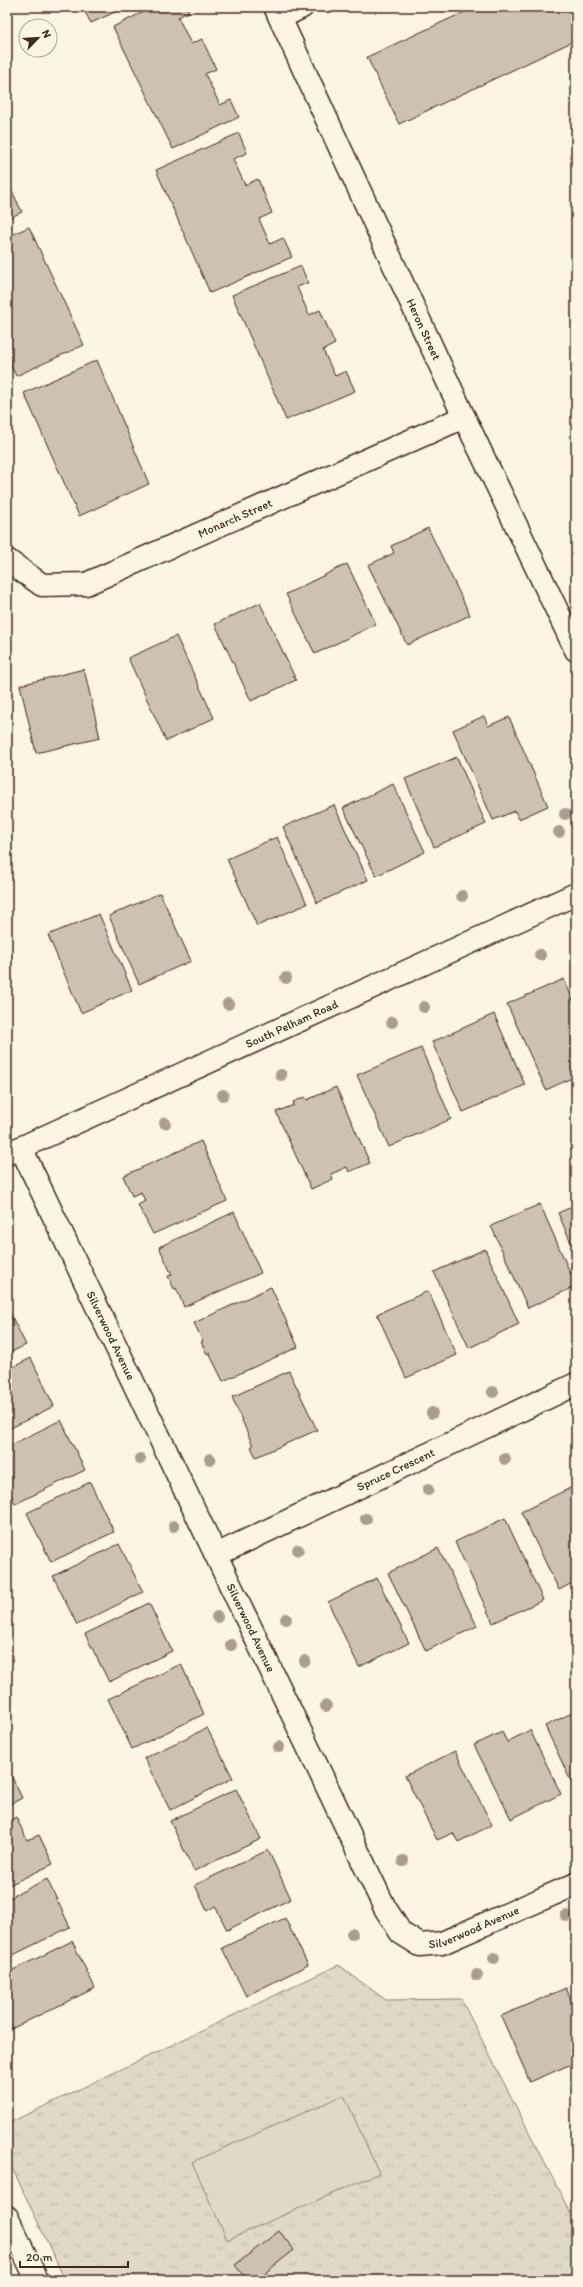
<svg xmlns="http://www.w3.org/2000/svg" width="583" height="2287" font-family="Itim,sans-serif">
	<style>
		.park { fill: url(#park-tufts); stroke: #8e8173 }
		.garden { fill: #e0d8c8; stroke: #8e8173 }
		.building { fill: #ccc2b3; stroke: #3b2a1e }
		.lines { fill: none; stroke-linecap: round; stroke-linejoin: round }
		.minor-casing { stroke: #3b2a1e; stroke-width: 25 }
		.minor { stroke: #fcf5e5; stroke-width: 22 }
		.tree { fill: #a89e8f }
		.labels { text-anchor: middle; stroke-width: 3.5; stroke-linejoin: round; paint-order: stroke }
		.street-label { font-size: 12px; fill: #3b2a1e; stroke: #fcf5e5 }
	</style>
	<defs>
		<pattern id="park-tufts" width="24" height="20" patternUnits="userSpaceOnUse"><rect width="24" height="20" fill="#e0d8c8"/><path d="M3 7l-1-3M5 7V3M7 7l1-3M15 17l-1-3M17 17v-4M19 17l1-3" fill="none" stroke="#c1baab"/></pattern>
	</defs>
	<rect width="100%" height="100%" fill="#fcf5e5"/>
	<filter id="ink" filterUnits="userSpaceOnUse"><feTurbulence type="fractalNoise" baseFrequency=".025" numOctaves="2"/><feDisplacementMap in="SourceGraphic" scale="8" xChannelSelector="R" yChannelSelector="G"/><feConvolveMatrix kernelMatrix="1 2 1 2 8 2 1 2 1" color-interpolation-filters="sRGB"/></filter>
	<g filter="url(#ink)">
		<path class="park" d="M338,1965L386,2000L461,1999L576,2224V2280H65L7,2157V2124Z"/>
		<path class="garden" d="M344,2095L379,2173L227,2240L192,2162Z"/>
		<g class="building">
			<path d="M82,7H126L91,23Z"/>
			<path d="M153,7H187L189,12L178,17L191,44L202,39L216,69L205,74L220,105L231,100L239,117L173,149L113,27Z"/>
			<path d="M475,7H569L576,22V40L399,124L367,57Z"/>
			<path d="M239,133L247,153L233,159L245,185L258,179L272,213L259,219L270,244L283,238L292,257L210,293L156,170Z"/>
			<path d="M7,180L22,212L7,219Z"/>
			<path d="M29,227L84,345L16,376L7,357V237Z"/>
			<path d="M301,266L308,283L297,287L309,315L320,310L335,344L323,350L335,376L346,371L355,391L286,420L232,295Z"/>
			<path d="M97,360L149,484L79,516L24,393Z"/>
			<path d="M428,528L470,615L407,645L368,565L394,553L391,546Z"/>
			<path d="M347,564L376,624L315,654L286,594Z"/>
			<path d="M260,603L296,680L251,701L215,624Z"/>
			<path d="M176,636L214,718L166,741L128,658Z"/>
			<path d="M84,669L100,738L36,753L20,685Z"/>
			<path d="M484,716L488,726L509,717L548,806L519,819L515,811L493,820L453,730Z"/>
			<path d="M457,757L486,824L434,847L405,779Z"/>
			<path d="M393,784L425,852L376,876L343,808Z"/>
			<path d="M334,805L368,880L317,903L283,827Z"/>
			<path d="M277,837L307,904L257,926L227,859Z"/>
			<path d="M160,893L191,961L139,984L109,916Z"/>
			<path d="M99,914L132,990L81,1013L48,935Z"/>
			<path d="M564,979L576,1007V1076L546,1090L507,1004Z"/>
			<path d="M494,1014L525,1085L463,1112L432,1042Z"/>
			<path d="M421,1048L451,1119L389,1147L357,1075Z"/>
			<path d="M336,1087L370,1163L349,1172L347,1167L331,1174L333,1179L311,1189L276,1112L294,1105L293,1102L305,1097L307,1100Z"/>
			<path d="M201,1141L227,1201L153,1234L138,1205L145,1201L141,1192L132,1196L123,1176Z"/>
			<path d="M540,1204L576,1286L528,1308L491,1226Z"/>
			<path d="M576,1205V1254L558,1213Z"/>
			<path d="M234,1212L261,1273L184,1307L176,1288L174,1289L168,1276L172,1275L159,1247Z"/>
			<path d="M485,1249L519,1324L469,1348L434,1272Z"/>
			<path d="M271,1287L298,1347L223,1381L209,1353L207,1354L201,1342L203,1341L194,1323Z"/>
			<path d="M428,1291L457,1355L406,1378L377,1314Z"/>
			<path d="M7,1307L26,1345L7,1354Z"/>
			<path d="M31,1358L54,1406L7,1430V1370Z"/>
			<path d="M289,1371L317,1430L256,1457L251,1447L253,1446L232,1397Z"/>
			<path d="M61,1420L85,1470L15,1504L7,1487V1447Z"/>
			<path d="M90,1482L114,1532L51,1562L27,1513Z"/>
			<path d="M570,1488L576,1501V1581L559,1590L521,1512Z"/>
			<path d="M505,1518L543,1600L493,1623L455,1542Z"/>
			<path d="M119,1544L143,1592L77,1625L53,1576Z"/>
			<path d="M438,1548L477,1626L426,1651L388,1573Z"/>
			<path d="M377,1578L409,1643L359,1667L328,1602Z"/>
			<path d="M149,1603L172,1651L109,1682L85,1634Z"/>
			<path d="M181,1664L204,1714L132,1749L108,1699Z"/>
			<path d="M576,1711V1787L574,1788L545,1726Z"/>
			<path d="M207,1728L233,1778L170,1810L144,1758Z"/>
			<path d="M530,1730L561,1794L511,1819L474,1745L502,1732L507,1742Z"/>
			<path d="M455,1751L492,1825L458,1842L453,1833L437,1840L405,1776Z"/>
			<path d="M9,1771L22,1798L7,1806V1772Z"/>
			<path d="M236,1789L261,1839L194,1871L170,1821Z"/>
			<path d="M16,1817L27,1840L39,1835L53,1864L7,1886V1822Z"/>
			<path d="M268,1850L291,1899L227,1930L215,1906L207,1911L195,1885Z"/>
			<path d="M47,1879L70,1927L7,1958V1899Z"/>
			<path d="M285,1918L308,1965L246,1996L222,1948Z"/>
			<path d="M72,1941L95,1988L7,2031V1973Z"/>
			<path d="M566,1988L576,2011V2062L530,2082L501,2016Z"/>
			<path d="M279,2231L294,2250L256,2280H247L235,2265Z"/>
		</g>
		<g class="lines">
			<g class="minor-casing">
				<g id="minor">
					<path id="s1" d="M275,7L464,417L576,650"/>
					<path d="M280,18L302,7"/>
					<path id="s2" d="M7,560L42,585L86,584L464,417"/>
					<path id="s3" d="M21,1148L385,1908L401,1933L420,1945L442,1943L576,1884"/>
					<path id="s4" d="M7,1154L576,894"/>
					<path id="s5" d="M216,1555L576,1384"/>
					<path d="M7,2217L37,2280"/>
				</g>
			</g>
			<use href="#minor" class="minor"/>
		</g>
		<g class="tree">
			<circle cx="565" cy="814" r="6"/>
			<circle cx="559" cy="832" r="6"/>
			<circle cx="462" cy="896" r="6"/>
			<circle cx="540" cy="955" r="6"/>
			<circle cx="286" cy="978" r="6"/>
			<circle cx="228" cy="1004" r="6"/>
			<circle cx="424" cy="1007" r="6"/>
			<circle cx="392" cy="1022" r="6"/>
			<circle cx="281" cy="1075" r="6"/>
			<circle cx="223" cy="1095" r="6"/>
			<circle cx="165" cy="1123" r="6"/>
			<circle cx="493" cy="1392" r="6"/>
			<circle cx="432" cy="1413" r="6"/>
			<circle cx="140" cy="1459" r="6"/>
			<circle cx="210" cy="1459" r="6"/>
			<circle cx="505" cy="1459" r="6"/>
			<circle cx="428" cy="1490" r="6"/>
			<circle cx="366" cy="1519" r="6"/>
			<circle cx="174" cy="1526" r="6"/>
			<circle cx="298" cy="1550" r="6"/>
			<circle cx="217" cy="1617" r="6"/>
			<circle cx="286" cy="1619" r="6"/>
			<circle cx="231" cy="1645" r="6"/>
			<circle cx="305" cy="1661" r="6"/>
			<circle cx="326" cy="1706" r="6"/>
			<circle cx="279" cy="1747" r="6"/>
			<circle cx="403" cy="1861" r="6"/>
			<circle cx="566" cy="1916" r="6"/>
			<circle cx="352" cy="1934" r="6"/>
			<circle cx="494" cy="1958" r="6"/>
			<circle cx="477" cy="1975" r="6"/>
		</g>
	</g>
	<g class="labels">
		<g class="street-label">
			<text dy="4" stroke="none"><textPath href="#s1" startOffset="355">Heron Street</textPath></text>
			<text dy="4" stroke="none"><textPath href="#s2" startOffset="250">Monarch Street</textPath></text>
			<text dy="4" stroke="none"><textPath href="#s4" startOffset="313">South Pelham Road</textPath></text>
			<text dy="4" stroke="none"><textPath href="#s3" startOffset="208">Silverwood Avenue</textPath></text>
			<text dy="4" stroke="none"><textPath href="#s5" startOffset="199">Spruce Crescent</textPath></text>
			<text dy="4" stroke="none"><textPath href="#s3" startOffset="532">Silverwood Avenue</textPath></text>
			<text dy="4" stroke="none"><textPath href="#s3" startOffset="952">Silverwood Avenue</textPath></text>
		</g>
	</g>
	<rect width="583" height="2287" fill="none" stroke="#fcf5e5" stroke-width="24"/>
	<rect x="12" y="12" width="559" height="2263" fill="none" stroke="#3b2a1e" stroke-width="1.5" filter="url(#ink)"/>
	<g transform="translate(38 38) rotate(65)"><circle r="19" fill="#fcf5e5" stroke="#afa495"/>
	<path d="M0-3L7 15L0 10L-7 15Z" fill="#3b2a1e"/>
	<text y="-6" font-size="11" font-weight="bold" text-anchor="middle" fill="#3b2a1e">N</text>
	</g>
	<path d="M20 2261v6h108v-6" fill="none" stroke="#3b2a1e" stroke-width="2"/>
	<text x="26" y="2261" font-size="12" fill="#3b2a1e" stroke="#fcf5e5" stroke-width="3" paint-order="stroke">20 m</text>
</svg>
